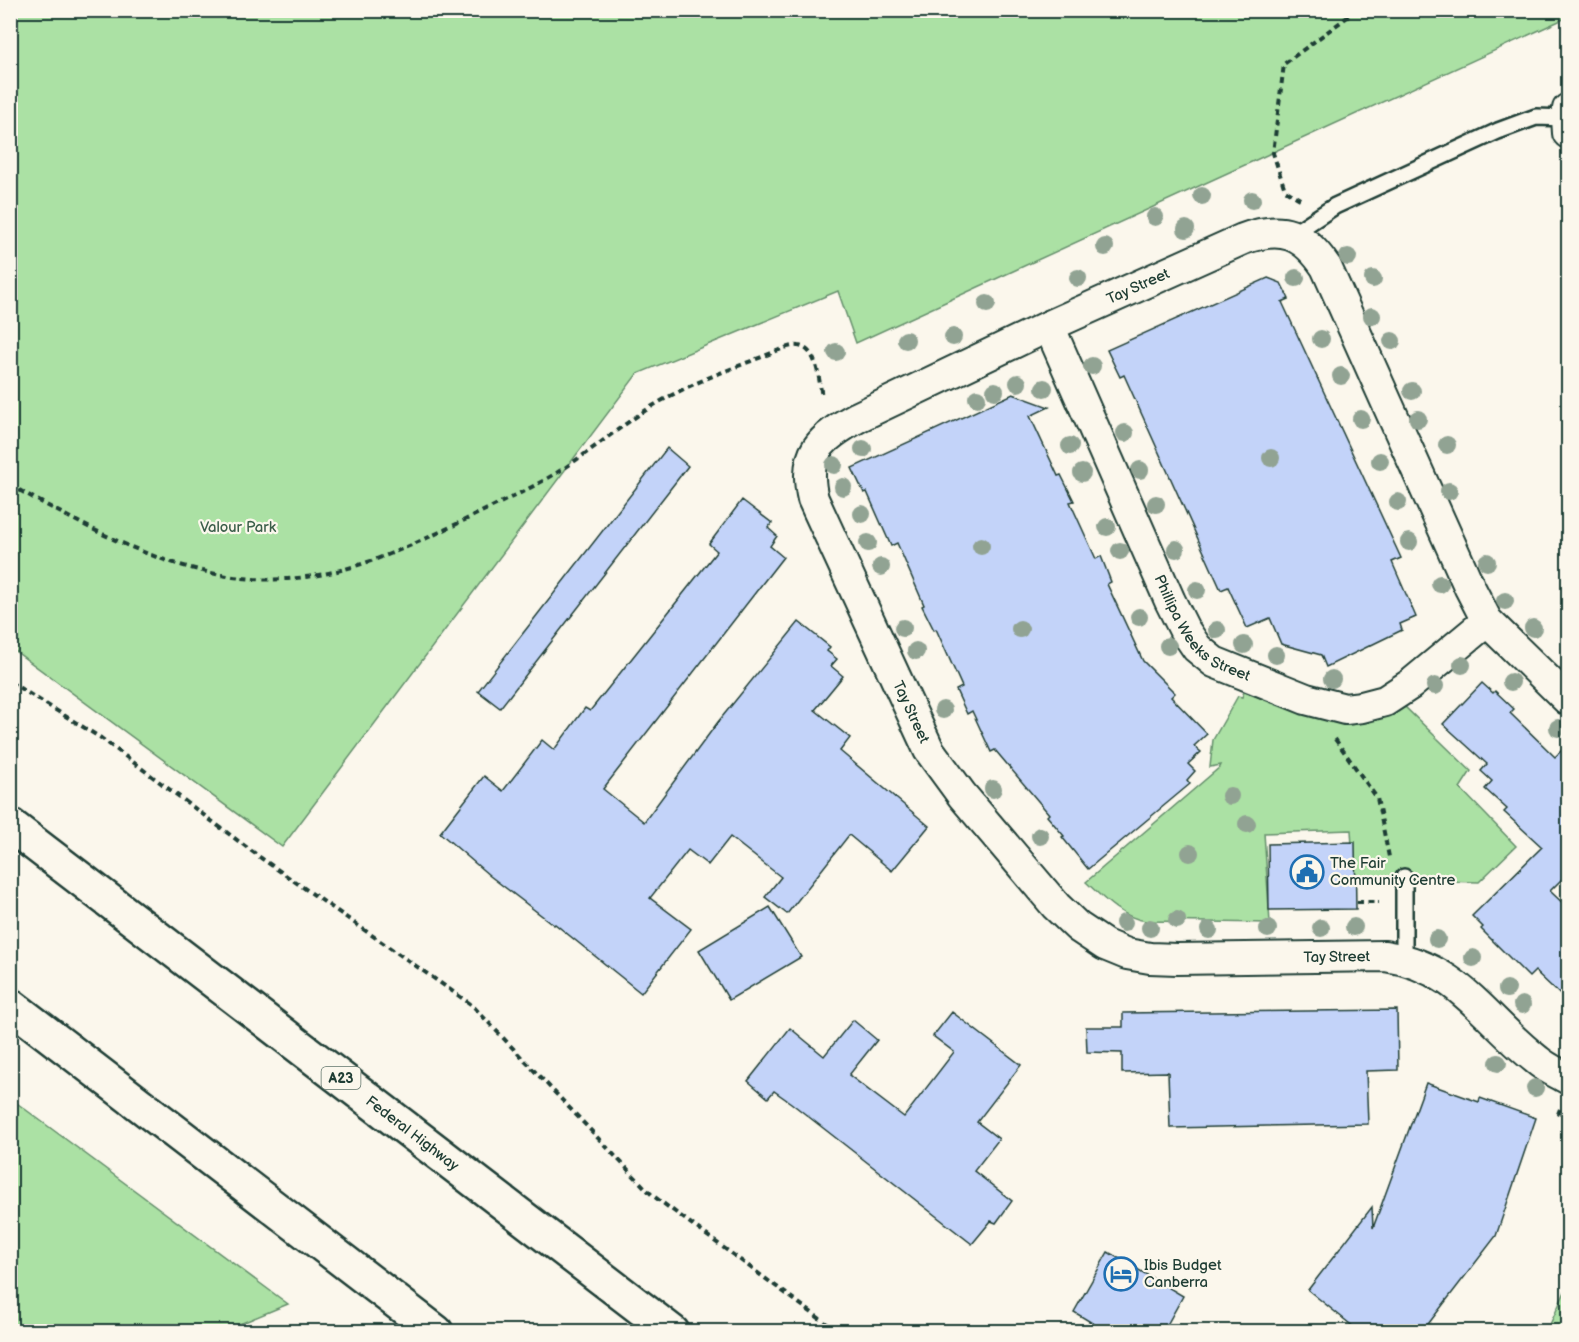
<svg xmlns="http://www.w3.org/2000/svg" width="1579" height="1342" font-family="'Balsamiq Sans',sans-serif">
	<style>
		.green { fill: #abe1a4; stroke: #658f6c; stroke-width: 1.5 }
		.building { fill: #c3d3f9; stroke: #1f3d34; stroke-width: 1.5 }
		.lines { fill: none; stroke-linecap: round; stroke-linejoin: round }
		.service-casing { stroke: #1f3d34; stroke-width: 20 }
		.minor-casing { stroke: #1f3d34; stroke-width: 34 }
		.trunk-casing { stroke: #1f3d34; stroke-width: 38 }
		.motorway-casing { stroke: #1f3d34; stroke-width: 38 }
		.path { stroke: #1f3d34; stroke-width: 4; stroke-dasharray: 6 4.5; stroke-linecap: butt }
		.service { stroke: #fbf7ec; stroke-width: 15 }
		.minor { stroke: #fbf7ec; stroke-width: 30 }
		.trunk { stroke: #fbf7ec; stroke-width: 33 }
		.motorway { stroke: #fbf7ec; stroke-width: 33 }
		.tree { fill: #91a393 }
		.labels { text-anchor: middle; stroke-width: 4.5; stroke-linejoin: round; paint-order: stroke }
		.shield { fill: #fbf7ec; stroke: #61756b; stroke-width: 1.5 }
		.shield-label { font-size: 14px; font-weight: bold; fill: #1f3d34 }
		.street-label { font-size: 15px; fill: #1f3d34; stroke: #fbf7ec }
		.park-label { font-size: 15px; fill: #3b5e4a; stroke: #fbf7ec }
		.poi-label { font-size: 15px; fill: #1f3d34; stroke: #fbf7ec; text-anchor: start }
	</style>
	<rect width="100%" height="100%" fill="#fbf7ec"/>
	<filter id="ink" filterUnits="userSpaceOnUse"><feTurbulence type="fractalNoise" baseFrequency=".0167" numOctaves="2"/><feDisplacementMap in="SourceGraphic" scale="12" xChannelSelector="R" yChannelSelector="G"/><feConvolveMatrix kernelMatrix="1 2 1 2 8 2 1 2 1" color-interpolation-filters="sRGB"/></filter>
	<g filter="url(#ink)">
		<g class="green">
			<path d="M11,10H1568V17L856,343L838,291L637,374L282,847L11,648Z"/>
			<path d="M1244,692L1301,711L1350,723L1368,722L1405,707L1471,771L1460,788L1516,846L1479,882L1354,879L1351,830L1264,833L1270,923L1146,921C1121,917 1104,899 1086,882L1220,767L1221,765L1210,767L1213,740L1238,696L1242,697Z"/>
			<path d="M10,1098L288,1304L223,1331H11Z"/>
			<path d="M1568,1285V1331H1547Z"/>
		</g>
		<g class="building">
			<path d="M1268,278L1281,283L1289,299L1282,302L1401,558L1392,562L1416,617L1400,624L1402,630L1326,667L1321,655L1281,644L1270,618L1247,628L1228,587L1221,590L1124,375L1120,377L1107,350Z"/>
			<path d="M1013,394L1049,407L1030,416L1058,476L1061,475L1074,501L1070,502L1096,559L1101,556L1111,582L1107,584L1143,661L1175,693L1171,697L1207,734L1194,746L1201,752L1188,764L1195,771L1187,780L1190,784L1088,869L1062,837L1064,836L1047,816L1049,814L995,750L991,752L972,711L967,714L956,690L962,687L936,629L934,630L922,606L924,605L897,543L891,546L867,492L864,493L852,468Z"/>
			<path d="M667,448L688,466L500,708L478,691Z"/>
			<path d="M742,500L772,523L768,528L777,536L770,546L783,557L603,789L644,822L718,722L799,622L830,647L827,651L837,659L831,666L843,676L815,710L850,738L840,751L929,826L892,871L849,835L787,914L765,897L781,877L730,837L708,865L688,850L650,898L691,929L641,993L555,924L554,925L490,876L440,833L484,776L503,791L542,740L554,750L585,708L590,711L717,551L709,544Z"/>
			<path d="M1482,683L1493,693L1495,691L1514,709L1510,713L1555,757L1569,743V872L1550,891L1569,909V1003L1535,971L1529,977L1481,929L1483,927L1472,916L1542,847L1504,812L1507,809L1485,789L1492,781L1481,771L1487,764L1443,724Z"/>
			<path d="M1355,842L1356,909L1269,910L1268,844Z"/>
			<path d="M770,907L801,957L729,1000L699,950Z"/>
			<path d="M1397,1010L1398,1070L1366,1071L1368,1124L1170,1128L1168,1072L1122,1073V1053L1087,1052L1086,1027H1123V1013Z"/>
			<path d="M952,1012L1021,1065L977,1122L999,1139L974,1171L1012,1201L996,1223L991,1221L972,1244L791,1103L774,1091L768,1098L748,1081L790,1028L824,1056L853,1020L877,1040L849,1075L904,1117L954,1052L933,1036Z"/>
			<path d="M1426,1083L1479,1102L1480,1098L1536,1118L1496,1236L1422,1332H1360L1308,1290L1372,1207L1373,1228Z"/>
			<path d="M1108,1252L1183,1296L1163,1332H1107L1074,1312Z"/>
		</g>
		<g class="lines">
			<g class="service-casing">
				<g id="service">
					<path d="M1291,235L1335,206L1498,131L1536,117L1567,118"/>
					<path d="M1404,877V959"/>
				</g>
			</g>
			<g class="minor-casing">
				<g id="minor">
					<path d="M1568,109L1567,118L1568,133"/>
					<path id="s1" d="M1049,326L1170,601L1184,629L1197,648L1214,662L1306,699L1345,709L1362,707L1385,701L1411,684L1487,621"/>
					<path id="s2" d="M1568,700L1487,621L1470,588L1326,267C1303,233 1282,225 1243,239L1049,326L858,417C820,438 802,453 813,499L929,750L962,795L1056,906L1078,927L1105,945L1127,954L1150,958L1177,959L1385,956C1459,967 1483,1018 1537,1060C1546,1068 1558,1073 1568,1079"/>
				</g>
			</g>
			<g class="trunk-casing">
				<g id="trunk">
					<path id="s3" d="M10,825L672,1332"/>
				</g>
			</g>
			<g class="motorway-casing">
				<path id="motorway" d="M10,1005L436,1332"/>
			</g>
			<g class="path">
				<path d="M1300,199L1285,190L1273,153L1284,64L1357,10"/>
				<path d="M10,485C79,523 149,563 227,576C319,591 393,555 473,516C506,500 539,485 569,465C603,442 634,415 670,396C705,377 743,365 779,350C785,348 792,345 798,346C818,348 819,382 822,397"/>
				<path d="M10,682L101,738L261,858L472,1005L652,1195L838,1332"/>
				<path d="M1335,739L1377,798L1389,857"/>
				<path d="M1357,902H1379"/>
				<path d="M1560,1109L1558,1114L1568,1118"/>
			</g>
			<use href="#service" class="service"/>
			<use href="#minor" class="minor"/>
			<use href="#trunk" class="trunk"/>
			<use href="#motorway" class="motorway"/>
		</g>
		<g class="tree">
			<circle cx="1202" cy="196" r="9"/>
			<circle cx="1252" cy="200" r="9"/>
			<circle cx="1155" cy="217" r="9"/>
			<circle cx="1186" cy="229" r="9"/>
			<circle cx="1105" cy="247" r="9"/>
			<circle cx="1348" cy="257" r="9"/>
			<circle cx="1078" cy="278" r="9"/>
			<circle cx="1296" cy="278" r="9"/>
			<circle cx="1373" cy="279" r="9"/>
			<circle cx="987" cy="304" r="9"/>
			<circle cx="1372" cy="316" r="9"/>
			<circle cx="953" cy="337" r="9"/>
			<circle cx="1321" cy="339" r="9"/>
			<circle cx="906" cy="340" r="9"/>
			<circle cx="1392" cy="341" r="9"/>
			<circle cx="836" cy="352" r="9"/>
			<circle cx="1092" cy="366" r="9"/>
			<circle cx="1341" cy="376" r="9"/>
			<circle cx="1018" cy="383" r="9"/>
			<circle cx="1044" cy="388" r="9"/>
			<circle cx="995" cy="391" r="9"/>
			<circle cx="1412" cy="391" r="9"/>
			<circle cx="977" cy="398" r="9"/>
			<circle cx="1361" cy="419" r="9"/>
			<circle cx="1418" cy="419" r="9"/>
			<circle cx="1125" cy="433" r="9"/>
			<circle cx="1447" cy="445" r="9"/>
			<circle cx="1070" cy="446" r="9"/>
			<circle cx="863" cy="449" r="9"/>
			<circle cx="1271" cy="458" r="9"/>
			<circle cx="1380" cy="461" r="9"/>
			<circle cx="834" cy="465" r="9"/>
			<circle cx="1140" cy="470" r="9"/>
			<circle cx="1082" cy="473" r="9"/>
			<circle cx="843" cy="487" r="9"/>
			<circle cx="1449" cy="491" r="9"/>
			<circle cx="1398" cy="502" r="9"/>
			<circle cx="1156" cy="504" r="9"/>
			<circle cx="862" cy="514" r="9"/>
			<circle cx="1107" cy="527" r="9"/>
			<circle cx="1409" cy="542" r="9"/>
			<circle cx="868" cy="543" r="9"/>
			<circle cx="981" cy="546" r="9"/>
			<circle cx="1176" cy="549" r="9"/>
			<circle cx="1120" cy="551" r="9"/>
			<circle cx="1487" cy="562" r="9"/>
			<circle cx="881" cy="567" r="9"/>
			<circle cx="1440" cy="584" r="9"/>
			<circle cx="1197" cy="590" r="9"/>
			<circle cx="1505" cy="601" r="9"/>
			<circle cx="1139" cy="617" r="9"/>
			<circle cx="903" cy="628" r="9"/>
			<circle cx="1533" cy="628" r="9"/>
			<circle cx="1020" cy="629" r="9"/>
			<circle cx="1217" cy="630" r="9"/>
			<circle cx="1244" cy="645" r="9"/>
			<circle cx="1168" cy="646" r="9"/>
			<circle cx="916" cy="651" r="9"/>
			<circle cx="1276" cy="655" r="9"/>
			<circle cx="1462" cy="665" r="9"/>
			<circle cx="1332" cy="679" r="9"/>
			<circle cx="1511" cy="682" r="9"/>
			<circle cx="1435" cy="686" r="9"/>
			<circle cx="943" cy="710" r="9"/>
			<circle cx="1558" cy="728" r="9"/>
			<circle cx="993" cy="789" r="9"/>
			<circle cx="1230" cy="796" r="9"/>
			<circle cx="1247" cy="824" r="9"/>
			<circle cx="1040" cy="836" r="9"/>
			<circle cx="1190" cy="853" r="9"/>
			<circle cx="1177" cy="920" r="9"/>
			<circle cx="1124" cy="923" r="9"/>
			<circle cx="1354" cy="927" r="9"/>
			<circle cx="1150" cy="928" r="9"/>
			<circle cx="1321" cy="928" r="9"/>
			<circle cx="1268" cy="929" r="9"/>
			<circle cx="1209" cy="930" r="9"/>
			<circle cx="1437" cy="939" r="9"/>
			<circle cx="1473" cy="958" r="9"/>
			<circle cx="1507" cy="989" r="9"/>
			<circle cx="1522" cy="1005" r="9"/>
			<circle cx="1498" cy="1063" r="9"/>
			<circle cx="1535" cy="1088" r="9"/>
		</g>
	</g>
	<defs>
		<g id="civic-ring" transform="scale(1.725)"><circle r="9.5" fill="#fbf7ec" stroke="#1f6fb2" stroke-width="1.5"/><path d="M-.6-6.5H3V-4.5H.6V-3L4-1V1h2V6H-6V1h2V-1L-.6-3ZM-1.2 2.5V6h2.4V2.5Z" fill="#1f6fb2"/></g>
		<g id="hotel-ring" transform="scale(1.725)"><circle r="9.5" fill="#fbf7ec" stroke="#1f6fb2" stroke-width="1.5"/><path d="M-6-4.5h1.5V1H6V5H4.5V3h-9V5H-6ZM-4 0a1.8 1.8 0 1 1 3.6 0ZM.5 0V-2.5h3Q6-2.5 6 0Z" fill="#1f6fb2"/></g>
	</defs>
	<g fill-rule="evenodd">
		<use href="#civic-ring" x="1307" y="872"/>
		<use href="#hotel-ring" x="1121" y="1274"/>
	</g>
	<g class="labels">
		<rect class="shield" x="321.5" y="1067" width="39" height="22" rx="4.5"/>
		<g class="shield-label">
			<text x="341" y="1083">A23</text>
		</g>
		<g class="street-label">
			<text transform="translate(1138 286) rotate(-24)" y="5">Tay Street</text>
			<text dy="5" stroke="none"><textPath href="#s1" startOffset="344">Phillipa Weeks Street</textPath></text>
			<text dy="5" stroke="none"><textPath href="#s2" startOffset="1362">Tay Street</textPath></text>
			<text dy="5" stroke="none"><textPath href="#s2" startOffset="1902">Tay Street</textPath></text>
			<text dy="5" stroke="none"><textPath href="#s3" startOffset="507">Federal Highway</textPath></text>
		</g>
		<g class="park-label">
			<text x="238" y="532">Valour Park</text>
		</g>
		<g class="poi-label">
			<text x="1330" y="868">The Fair<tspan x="1330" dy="17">Community Centre</tspan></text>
			<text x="1144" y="1270">Ibis Budget<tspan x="1144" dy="17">Canberra</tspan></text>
		</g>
	</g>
	<rect width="1579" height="1342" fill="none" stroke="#fbf7ec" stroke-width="36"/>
	<rect x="18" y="18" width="1543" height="1306" fill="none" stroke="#1f3d34" stroke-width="2" filter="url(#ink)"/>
</svg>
